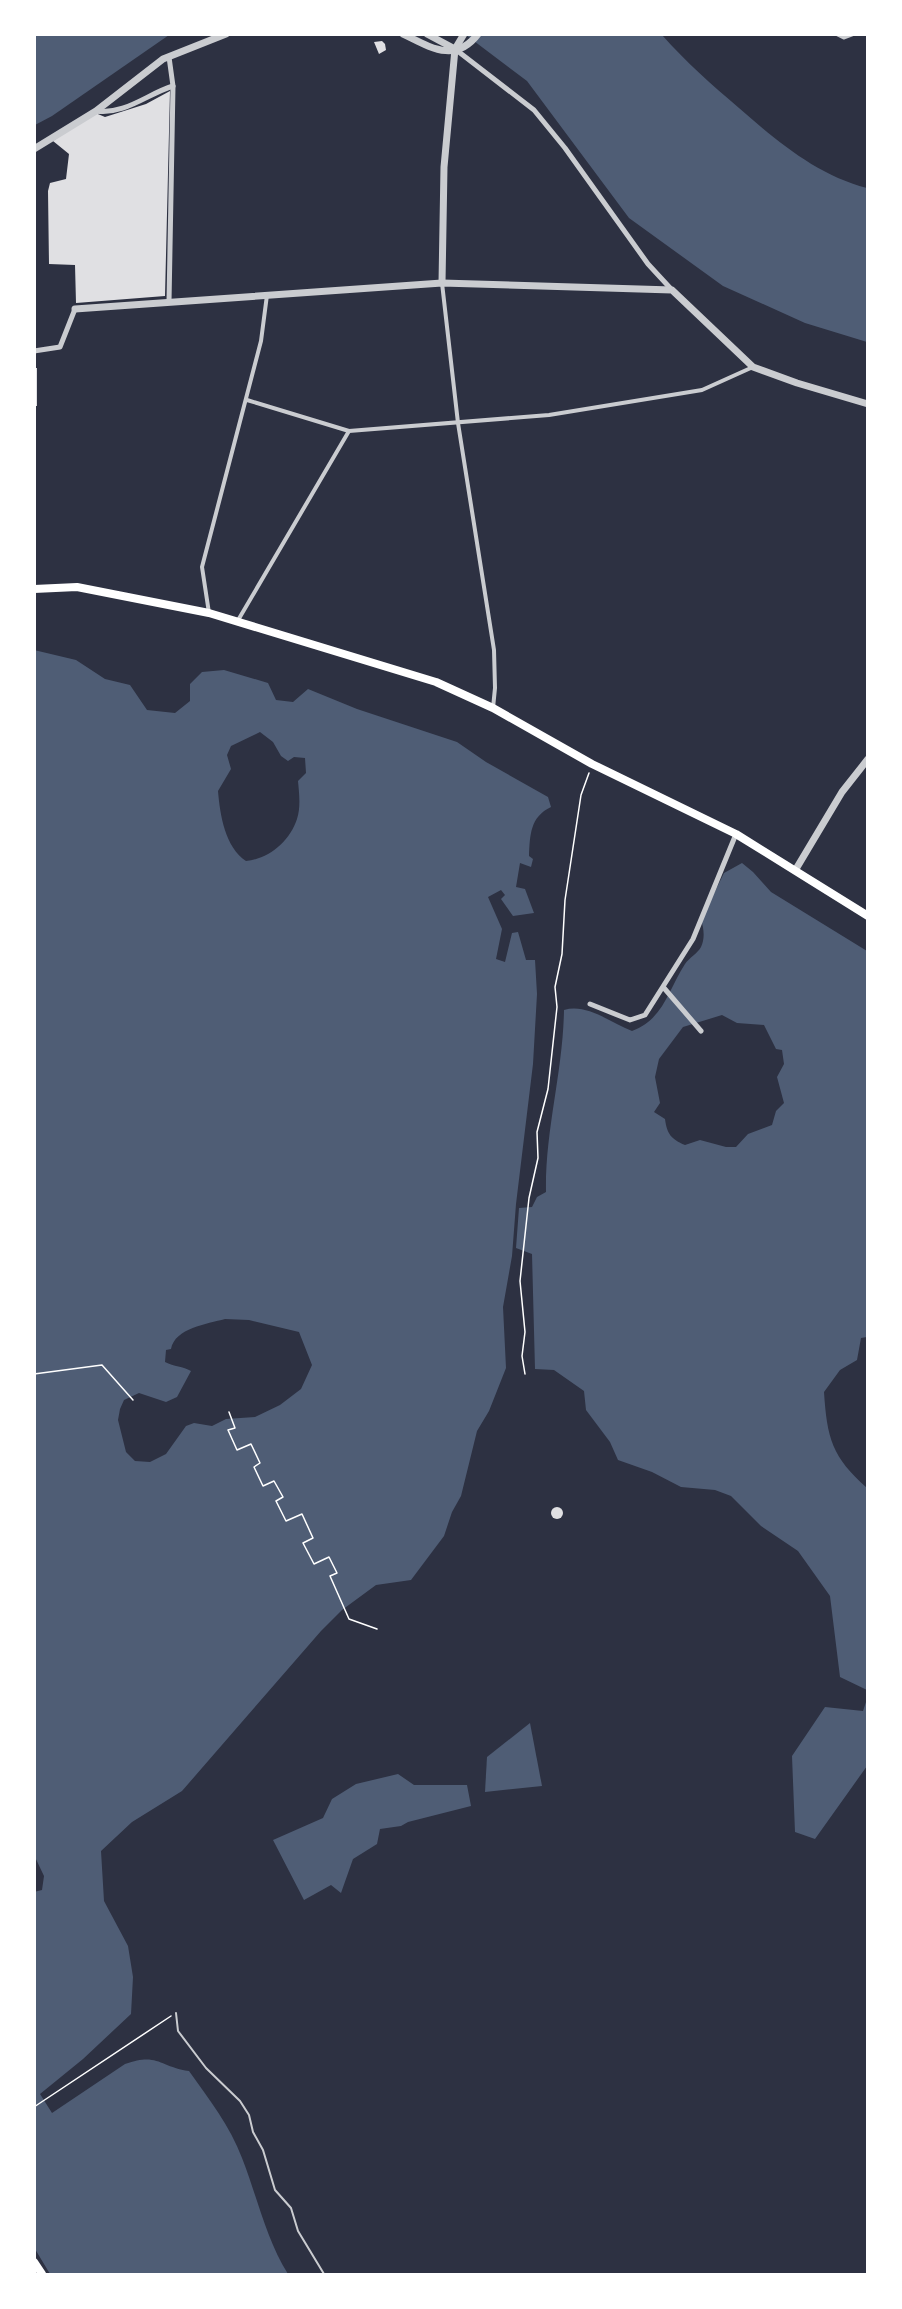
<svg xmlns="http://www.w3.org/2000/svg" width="902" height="2309" font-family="Merriweather,serif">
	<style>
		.water { fill: #4f5d75; fill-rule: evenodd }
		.building { fill: #e0e0e3 }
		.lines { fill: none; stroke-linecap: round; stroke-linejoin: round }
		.path { stroke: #fff; stroke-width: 1.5 }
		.service { stroke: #caccd0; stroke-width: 2 }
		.pedestrian { stroke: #caccd0; stroke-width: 4 }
		.minor { stroke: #caccd0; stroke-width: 5 }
		.tertiary { stroke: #caccd0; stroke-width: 7 }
		.secondary { stroke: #fff; stroke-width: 8 }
		.primary { stroke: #fff; stroke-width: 8 }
	</style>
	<rect width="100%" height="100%" fill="#2d3142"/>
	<g class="water">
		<path d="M35,34H169V35L52,116L35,125Z"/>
		<path d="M466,35H662C686,62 712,85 739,108C778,142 817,175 867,188V342L805,323L723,286L629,218L527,81Z"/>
		<path d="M34,650L76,660L105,679L130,685L147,710L175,713L190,701V684L202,672L224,670L268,683L276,700L293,702L308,689L357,709L457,742L486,762L548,797L551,807C530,817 530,835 529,856L533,859L531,867L520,863L516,887L525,889L534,913L513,916L501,899L505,895L501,890L488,897L502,929L496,959L505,962L512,933L518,932L526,960H535L537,994L533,1064L516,1204L512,1256L503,1307L506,1368L489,1411L477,1431L461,1496L452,1512L444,1536L411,1580L376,1585L342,1610L321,1631L182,1791L132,1822L101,1851L104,1901L128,1946L133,1977L131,2014L83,2059L40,2094L52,2113L125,2064C158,2052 160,2067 189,2071C209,2099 230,2126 242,2158C257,2196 266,2239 288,2274H50L35,2249L34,1892L42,1890L44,1876L34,1855ZM260,732L273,742L281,756L288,761L294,757L305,758L306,773L298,781C299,792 301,807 297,819C290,841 269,859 246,861C225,847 220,815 218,791L231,769L227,755L231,746ZM225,1319L249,1320L299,1332L312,1365L301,1389L280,1405L255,1417L226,1419L212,1426L194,1423L186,1426L166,1454L150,1462L135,1461L126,1452L118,1420L120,1409L124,1400L139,1393L166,1402L177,1397L191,1371C183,1366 174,1367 165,1362L166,1350L171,1349C175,1328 207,1324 225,1319Z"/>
		<path d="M742,863L753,872L771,892L867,951V1337L861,1338L857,1360L840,1370L824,1392C827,1438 832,1457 867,1488V1690L840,1677L830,1596L798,1551L761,1526L731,1496L715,1490L681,1487L652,1472L618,1460L610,1442L586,1410L584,1391L554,1370L535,1369L532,1254L516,1248L519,1208L532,1207L537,1197L546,1192C545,1130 563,1072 564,1010C587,1003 611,1023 632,1031C664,1019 668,990 685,964C689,958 698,953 701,947C705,939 704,928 701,920L724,873ZM722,1015L737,1023L764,1025L776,1049L782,1050L784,1064L777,1077L784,1103L776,1111L772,1125L748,1134L736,1147H726L700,1140L685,1145C671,1139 667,1134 665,1119L654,1112L660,1103L655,1077L659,1059L683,1027Z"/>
		<path d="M867,1699V1766L815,1839L795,1832L792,1756L825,1707L863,1711Z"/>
		<path d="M530,1723L542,1786L485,1792L487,1757Z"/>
		<path d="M398,1774L414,1785H467L471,1806L408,1822L401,1826L380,1829L377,1844L353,1859L341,1893L331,1885L304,1900L273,1840L323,1818L332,1799L356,1784Z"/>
	</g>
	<g class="building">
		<path d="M382,41L385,44L386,50L379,54L374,42Z"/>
		<path d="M170,91L165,296L76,303L75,265L49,264L48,191L50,183L66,179L69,154L53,141L93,112L105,117L146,104Z"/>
		<rect x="34" y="368" width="3" height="38"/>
		<circle cx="557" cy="1513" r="6"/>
	</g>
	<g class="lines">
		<g class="path">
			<path d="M34,1374L102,1365L133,1400"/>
			<path d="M525,1374L522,1356L525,1332L520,1281L529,1198L538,1158L537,1132L548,1089L557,1007L555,987L562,954L565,900L581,795L589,773"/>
			<path d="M229,1412L235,1428L228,1430L237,1450L251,1444L260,1463L254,1467L263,1486L274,1481L283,1497L276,1501L286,1521L302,1514L313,1538L303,1543L314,1564L329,1557L337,1573L330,1576L349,1619L377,1629"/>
			<path d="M34,2107L171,2016"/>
		</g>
		<path class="service" d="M176,2013L178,2031L206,2068L240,2101L249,2115L253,2132L263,2150L275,2190L291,2208L298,2231L324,2274"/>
		<g class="pedestrian">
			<path d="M442,283L458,423L494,650L495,688L493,708"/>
			<path d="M247,400L349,431"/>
			<path d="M209,613L202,567L261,341L267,295"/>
			<path d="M237,622L349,431L549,415L702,390L753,367"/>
		</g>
		<g class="minor">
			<path d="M838,34L844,37L852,34"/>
			<path d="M455,49L534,110L565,148L648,264L672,290"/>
			<path d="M96,111C125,115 147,94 173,86"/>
			<path d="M169,302L173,86L169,57"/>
			<path d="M34,351L60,347L75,309"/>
			<path d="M664,988L701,1031"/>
			<path d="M590,1004L630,1020L645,1015L693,939L736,834"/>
		</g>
		<g class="tertiary">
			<path d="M403,34C430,47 455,64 478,34"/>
			<path d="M427,34L455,49"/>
			<path d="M34,149L96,111L163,59L226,34"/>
			<path d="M442,283L444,167L455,49L464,34"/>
			<path d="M75,309L442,283L672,290L753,367L797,383L868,404"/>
			<path d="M796,869L842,792L868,759"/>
		</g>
		<path class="secondary" d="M34,589L77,587L209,613L436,682L493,708L592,764L736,834L868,916"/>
		<path class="primary" d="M34,2262L42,2274"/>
	</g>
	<rect width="902" height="2309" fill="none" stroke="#ffffff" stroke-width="72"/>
</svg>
